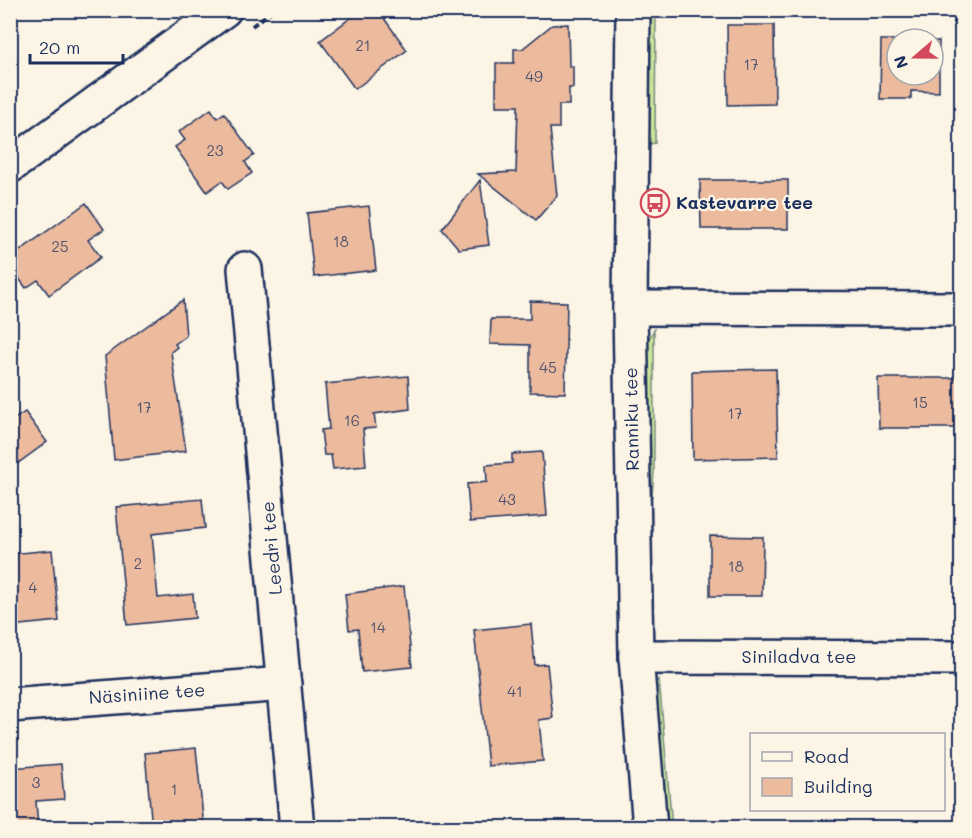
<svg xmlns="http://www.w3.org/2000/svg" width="972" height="838" font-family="Mali,sans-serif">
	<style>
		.green { fill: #cce59b; stroke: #748a7c; stroke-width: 1.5 }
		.building { fill: #ecba9d; stroke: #1b2f5e; stroke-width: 1.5 }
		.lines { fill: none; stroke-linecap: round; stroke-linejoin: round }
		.minor-casing { stroke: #1b2f5e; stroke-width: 38 }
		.path { stroke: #1b2f5e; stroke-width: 4; stroke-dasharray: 6 4.5; stroke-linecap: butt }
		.minor { stroke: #fcf5e5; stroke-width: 33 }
		.labels { text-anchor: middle; stroke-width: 4.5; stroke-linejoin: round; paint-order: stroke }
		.number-label { font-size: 15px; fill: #4f526e }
		.poi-label { font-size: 18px; font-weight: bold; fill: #1b2f5e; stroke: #fcf5e5; text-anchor: start }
		.street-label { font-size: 18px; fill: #1b2f5e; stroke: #fcf5e5 }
	</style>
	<rect width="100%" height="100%" fill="#fcf5e5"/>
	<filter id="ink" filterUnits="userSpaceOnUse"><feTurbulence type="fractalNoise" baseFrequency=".0167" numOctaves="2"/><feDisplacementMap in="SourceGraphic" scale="12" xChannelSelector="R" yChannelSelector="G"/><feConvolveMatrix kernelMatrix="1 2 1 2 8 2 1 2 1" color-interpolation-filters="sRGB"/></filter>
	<g filter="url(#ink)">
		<g class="green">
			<path d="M648,11H656L655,143L649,144Z"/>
			<path d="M654,330V472L652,496L645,492V345Z"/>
			<path d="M659,679L672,827H665L653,685Z"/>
		</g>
		<g class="building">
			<path d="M361,10H378L407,50L355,89L320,41Z"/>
			<path d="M568,24L569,66H573V88H569V105H559V128H550L557,196L536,220L478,174L516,172L518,106H496V63H514V49H522L552,25Z"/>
			<path d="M727,25H774L775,104L728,105Z"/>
			<path d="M881,40H897V75H933V41H939V92L911,91V99H880Z"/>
			<path d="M211,109L217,118L224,113L254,155L245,162L252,173L228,189L222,181L207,192L175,147L185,140L179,132Z"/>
			<path d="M480,180L489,245L459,249L442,229Z"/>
			<path d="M700,180H788V229H701Z"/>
			<path d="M86,203L104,229L88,240L101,257L49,295L38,280L26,288L10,266V258Z"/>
			<path d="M369,206L376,270L314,277L307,213Z"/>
			<path d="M183,300L186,336L175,344L177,347L171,352L186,451L114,460L105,356Z"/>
			<path d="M530,301L567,302L565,393L530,392V345L490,344L491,319H530Z"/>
			<path d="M776,369L778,457L693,459L692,371Z"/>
			<path d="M408,376L410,409L374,414L376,428L363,429L366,466L333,469L331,455H324L321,430L329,429L325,384Z"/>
			<path d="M878,378H962V428H879Z"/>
			<path d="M25,412L47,442L10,469V422Z"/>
			<path d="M542,452L547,516L470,522L467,484L487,482L486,465L512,463V454Z"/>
			<path d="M202,499L205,528L152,534L158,598L193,594L195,618L127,625L116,507Z"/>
			<path d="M710,536L763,537L762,596H710Z"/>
			<path d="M52,550L59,621L10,626V554Z"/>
			<path d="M404,586L412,667L362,672L358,629L349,630L345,594Z"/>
			<path d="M531,624L535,665L547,664L553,718L539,720L543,761L488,766L474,630Z"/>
			<path d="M196,748L204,828H152L145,753Z"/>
			<path d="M61,764L64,799L36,801L38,828H10V768Z"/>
		</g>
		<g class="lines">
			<g class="minor-casing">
				<g id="minor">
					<path d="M633,10L630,308L636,657L650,828"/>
					<path d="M10,166L224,10"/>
					<path d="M245,269L297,828"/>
					<path d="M630,308L962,309"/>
					<path d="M636,657L962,658"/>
					<path d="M10,705L284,684"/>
				</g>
			</g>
			<path class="path" d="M252,26L273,10"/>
			<use href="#minor" class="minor"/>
		</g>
	</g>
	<defs>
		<g id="bus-ring" transform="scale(1.5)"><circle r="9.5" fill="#fcf5e5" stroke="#d1495b" stroke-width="1.5"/><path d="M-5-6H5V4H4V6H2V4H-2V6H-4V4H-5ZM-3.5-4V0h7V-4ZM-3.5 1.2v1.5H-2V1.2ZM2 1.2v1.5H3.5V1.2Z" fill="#d1495b"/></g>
	</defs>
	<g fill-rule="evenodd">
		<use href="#bus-ring" x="655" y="203"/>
	</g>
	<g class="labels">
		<g class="number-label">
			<text x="363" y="51">21</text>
			<text x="751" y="70">17</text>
			<text x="534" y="82">49</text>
			<text x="215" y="156">23</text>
			<text x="341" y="247">18</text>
			<text x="60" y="252">25</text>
			<text x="548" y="373">45</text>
			<text x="920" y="408">15</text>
			<text x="144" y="413">17</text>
			<text x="735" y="419">17</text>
			<text x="352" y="426">16</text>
			<text x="507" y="505">43</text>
			<text x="138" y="569">2</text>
			<text x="736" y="572">18</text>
			<text x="33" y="593">4</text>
			<text x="378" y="633">14</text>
			<text x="515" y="697">41</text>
			<text x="36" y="788">3</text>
			<text x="174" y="795">1</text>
		</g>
		<g class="poi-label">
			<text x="676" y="209">Kastevarre tee</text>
		</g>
		<g class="street-label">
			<text transform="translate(632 419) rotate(-91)" y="6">Ranniku tee</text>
			<text transform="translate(272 548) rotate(-95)" y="6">Leedri tee</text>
			<text x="799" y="663">Siniladva tee</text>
			<text transform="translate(147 694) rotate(-4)" y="6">Näsiniine tee</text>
		</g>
	</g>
	<rect width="972" height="838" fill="none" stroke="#fcf5e5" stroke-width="36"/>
	<rect x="18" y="18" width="936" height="802" fill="none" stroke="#1b2f5e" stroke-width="2" filter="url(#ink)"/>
	<rect x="750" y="733" width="195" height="78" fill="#fcf5e5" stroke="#a2a6af" stroke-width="1.5"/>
	<rect x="762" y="752" width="30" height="9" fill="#fcf5e5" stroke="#a2a6af" stroke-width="1.5"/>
	<text x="804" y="763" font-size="18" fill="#1b2f5e">Road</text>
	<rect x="762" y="778" width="30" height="18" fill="#ecba9d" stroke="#a2a6af" stroke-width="1.5"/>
	<text x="804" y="793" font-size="18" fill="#1b2f5e">Building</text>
	<g transform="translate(915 57) rotate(250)"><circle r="28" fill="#fcf5e5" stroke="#a2a6af" stroke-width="1.5"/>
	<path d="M0-4.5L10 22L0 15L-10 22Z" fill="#d1495b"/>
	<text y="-9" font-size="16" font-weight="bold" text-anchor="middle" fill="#1b2f5e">N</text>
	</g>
	<path d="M30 54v9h93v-9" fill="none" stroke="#1b2f5e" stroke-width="3"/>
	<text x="39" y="54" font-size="18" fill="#1b2f5e" stroke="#fcf5e5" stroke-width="4.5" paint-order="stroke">20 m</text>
</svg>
